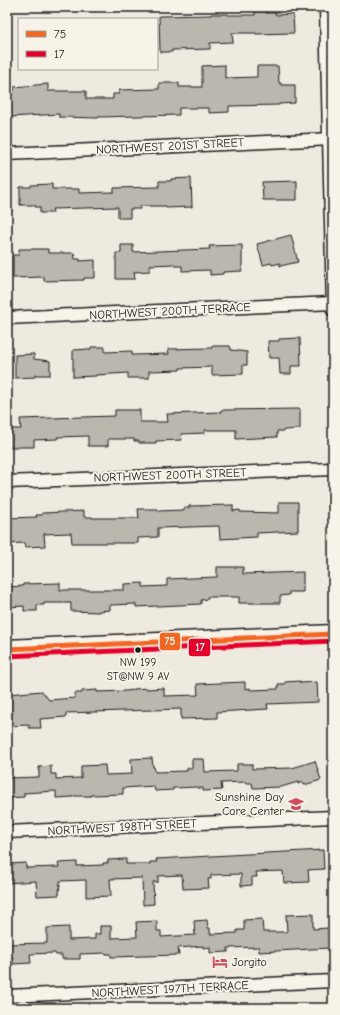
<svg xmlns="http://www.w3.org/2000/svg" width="340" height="1015" font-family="'Comic Neue',sans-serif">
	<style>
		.building { fill: #bab7af; stroke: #1c1c1c }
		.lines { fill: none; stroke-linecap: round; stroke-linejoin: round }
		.minor-casing { stroke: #1c1c1c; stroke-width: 15 }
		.primary-casing { stroke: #1c1c1c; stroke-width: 21 }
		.minor { stroke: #f7f3e8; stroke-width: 12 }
		.primary { stroke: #f7f3e8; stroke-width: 18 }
		.bus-1-casing { stroke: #f7f3e8; stroke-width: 8 }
		.bus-2-casing { stroke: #f7f3e8; stroke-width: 8 }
		.bus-1 { stroke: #f26522; stroke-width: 5 }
		.bus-2 { stroke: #e4002b; stroke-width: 5 }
		.bus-dot { fill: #1c1c1c; stroke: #f7f3e8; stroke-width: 1.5 }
		.labels { text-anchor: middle; stroke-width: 4; stroke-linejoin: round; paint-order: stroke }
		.bus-label { font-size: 11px; fill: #1c1c1c; stroke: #f7f3e8 }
		.street-label { font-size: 12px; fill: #1c1c1c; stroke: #f7f3e8 }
		.poi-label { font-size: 12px; fill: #1c1c1c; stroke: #f7f3e8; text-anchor: end }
		.line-badge { stroke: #f7f3e8; stroke-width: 1.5 }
		.badge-label { font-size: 11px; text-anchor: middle; font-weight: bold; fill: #fff }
	</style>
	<rect width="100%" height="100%" fill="#eeeae0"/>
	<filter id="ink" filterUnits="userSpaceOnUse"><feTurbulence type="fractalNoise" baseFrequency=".025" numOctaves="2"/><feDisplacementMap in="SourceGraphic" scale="8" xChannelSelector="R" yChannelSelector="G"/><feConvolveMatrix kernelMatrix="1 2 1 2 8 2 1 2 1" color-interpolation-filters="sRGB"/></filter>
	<g filter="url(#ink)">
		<g class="building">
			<path d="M266,11V13H276V15L293,14L294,33L256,34V33H232L233,42L210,43V49L172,50V52H160L159,16L211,15V14H228V15H255V12Z"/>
			<path d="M225,65V78L257,77V66H278L279,83H281V85H295V103L279,104V105L229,106V112L209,113V108H179V115L98,117V118L59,117V114L11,117L10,91H14V87L48,84V91H86V99H113V94H119V90L159,89V83H179V87H202V66Z"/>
			<path d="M191,178L192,207L166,208V206H140V209H130V218H118V207L52,209L53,213H40V207H35V205H20V187H31V185L52,184V189H79V193L114,192V188L159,187V181H171V179Z"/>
			<path d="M297,181V200H263L262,182Z"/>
			<path d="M291,235L298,262L280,266V263L272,265L271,263L263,265L257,244Z"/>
			<path d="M121,245H133V252L210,249L209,246L242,245V271L223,272V274L210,275V270L182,271V266H175V264L150,265V271L134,272L135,279H116V253H121Z"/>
			<path d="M19,249H48V253H74L75,259H80V261L95,260V278H84V280L44,281V277L13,278V255H19Z"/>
			<path d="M300,338L301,366H291V374H280L279,358H269L268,341H279V339Z"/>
			<path d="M212,346H230L231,350L247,352V365H243V374L212,375V367L180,368V370L149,371V378H128V373L96,375V376L73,377V350L91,349V347H105V352L132,351V355L169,354L168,349L212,348Z"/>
			<path d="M34,354V359L50,361V375H35V377L15,378V355Z"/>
			<path d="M300,409V429L284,430V431H277V437L236,439V430H205V433L181,434L182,440L156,441V443H139V441H134V439H108V446H88V436L57,437L58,439L34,440V447H7V429H21L20,419L115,416V410H140V422H168L167,414L221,412V410Z"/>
			<path d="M279,502H298V531L257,533V537L220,539L219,526L158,528V537L138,538V543H72L71,533L44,534L45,546L25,547L24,543L7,544V518L37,517L36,515H42V513L84,511V517H92V518H139L138,509H158V511L184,510V508H189V506L233,505V511L240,510V512L279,513Z"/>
			<path d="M217,567H243V574L303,572V592H289V595L280,596V603H239V597H207V599L201,600V604L136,607V604L110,605V610L99,611V612L71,611V603H44V605H37V611H24V606L7,607V587L23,586V584L60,583V590H124V584L143,583V587L167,586V579L217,577Z"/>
			<path d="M300,681V683L317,682L318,702L267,704L268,709L217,712V718L181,719V709L66,713V717L40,719L41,728H29V725L7,726V694L42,691L49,700L75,698V693H82V691L97,690V692L126,691L134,690V689L147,688V689L164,688V696L198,695L197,684L245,682V689L250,688V690L278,689V684H285V682Z"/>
			<path d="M152,758L153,767H154L155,772L187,771V768H192V759H204L205,772L237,771V764H252V769L292,768L315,761L321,780L304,785L303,782L298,784V782L281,787L253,788L252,783H246V782L221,783L222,790L203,791V788H198V787L173,788V790L155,791L154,786L123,788V794L91,795V796H73V797L56,798V791L24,793V797L7,798V778L39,777V767L51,766V774H56V779L81,778V766L105,765L106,775L132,774L131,759Z"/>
			<path d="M323,850L324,869L308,870L309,882L284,883L283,871L256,872L257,877H252V885L241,886V874L211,875V879H208L209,888L183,889L182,875L158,876V882H153L154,904L143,905L142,878L110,879L111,896L86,897V880L60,881L59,895L37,896L36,881L7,883V868H9V864L26,863V868L59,867L58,863L77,862V866L103,865V863H108V860L126,859V864H150V862H157L156,859Z"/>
			<path d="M313,914V929L328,928L329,948L259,952V947L228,948V952L210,953V947L203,948V946L178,948L179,955L111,957V954H106V953L80,954V959H62V955H56L55,953L30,954L31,963L13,964V958H7V944L47,943V928L69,927V940L95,939V934H100V926H111V938L137,937L136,922L157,921V931H161V937L195,935L194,921L207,920L208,928H210V934L237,933V930H244V920L262,919L263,932H287L286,915Z"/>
		</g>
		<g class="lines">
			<g class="minor-casing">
				<g id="minor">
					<path d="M326,7L333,310"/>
					<path d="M7,154L333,139"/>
					<path d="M7,318L333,303"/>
					<path d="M7,482L333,469"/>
					<path d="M7,832L333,817"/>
					<path d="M7,996L333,981"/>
				</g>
			</g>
			<g class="primary-casing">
				<path id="primary" d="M7,649L333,634"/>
			</g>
			<use href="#minor" class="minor"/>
			<use href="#primary" class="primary"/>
			<g class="bus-1-casing">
				<path id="bus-1" d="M7,649L333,634"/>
			</g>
			<g class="bus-2-casing">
				<path id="bus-2" d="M7,656L333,641"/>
			</g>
			<use href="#bus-1" class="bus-1"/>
			<use href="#bus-2" class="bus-2"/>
		</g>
	</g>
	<defs>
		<g id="school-bare" transform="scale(1.2)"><path d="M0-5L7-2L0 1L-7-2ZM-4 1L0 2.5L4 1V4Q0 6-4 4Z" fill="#d1495b" stroke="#f7f3e8" stroke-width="2.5" paint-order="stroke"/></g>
		<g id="hotel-bare" transform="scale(1.2)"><path d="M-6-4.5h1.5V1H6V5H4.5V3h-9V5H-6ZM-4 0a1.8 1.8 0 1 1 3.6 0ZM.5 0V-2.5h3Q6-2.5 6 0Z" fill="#d1495b" stroke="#f7f3e8" stroke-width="2.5" paint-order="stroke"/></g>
	</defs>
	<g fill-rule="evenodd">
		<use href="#school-bare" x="296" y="804"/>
		<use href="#hotel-bare" x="220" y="962"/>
	</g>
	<circle class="bus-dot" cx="138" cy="650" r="3.5"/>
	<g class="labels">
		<g class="bus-label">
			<text x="138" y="666">NW 199<tspan x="138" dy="14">ST@NW 9 AV</tspan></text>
		</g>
		<g class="street-label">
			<text transform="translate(170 146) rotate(-3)" y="4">NORTHWEST 201ST STREET</text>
			<text transform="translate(170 311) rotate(-3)" y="4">NORTHWEST 200TH TERRACE</text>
			<text transform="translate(170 475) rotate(-2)" y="4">NORTHWEST 200TH STREET</text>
			<text transform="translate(122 827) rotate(-3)" y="4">NORTHWEST 198TH STREET</text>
			<text transform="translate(170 989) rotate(-3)" y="4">NORTHWEST 197TH TERRACE</text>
		</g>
		<g class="poi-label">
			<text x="284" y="801">Sunshine Day<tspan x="284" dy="14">Care Center</tspan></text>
			<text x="232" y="966" text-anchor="start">Jorgito</text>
		</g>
	</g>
	<g class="line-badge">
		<rect x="159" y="632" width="22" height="19" rx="4" fill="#f26522"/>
		<rect x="188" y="638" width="23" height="19" rx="4" fill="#e4002b"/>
	</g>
	<g class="badge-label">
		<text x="170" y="645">75</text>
		<text x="200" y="651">17</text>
	</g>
	<rect width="340" height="1015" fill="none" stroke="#f7f3e8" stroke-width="24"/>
	<rect x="12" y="12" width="316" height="991" fill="none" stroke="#1c1c1c" stroke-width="1.5" filter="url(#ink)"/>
	<rect x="18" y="18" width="140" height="52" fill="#f7f3e8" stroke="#9f9d96"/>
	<rect x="26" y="31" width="20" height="6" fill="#f26522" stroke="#9f9d96"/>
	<text x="54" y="38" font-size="12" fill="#1c1c1c">75</text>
	<rect x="26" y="51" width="20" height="6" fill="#e4002b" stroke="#9f9d96"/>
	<text x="54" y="58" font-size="12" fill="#1c1c1c">17</text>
</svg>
